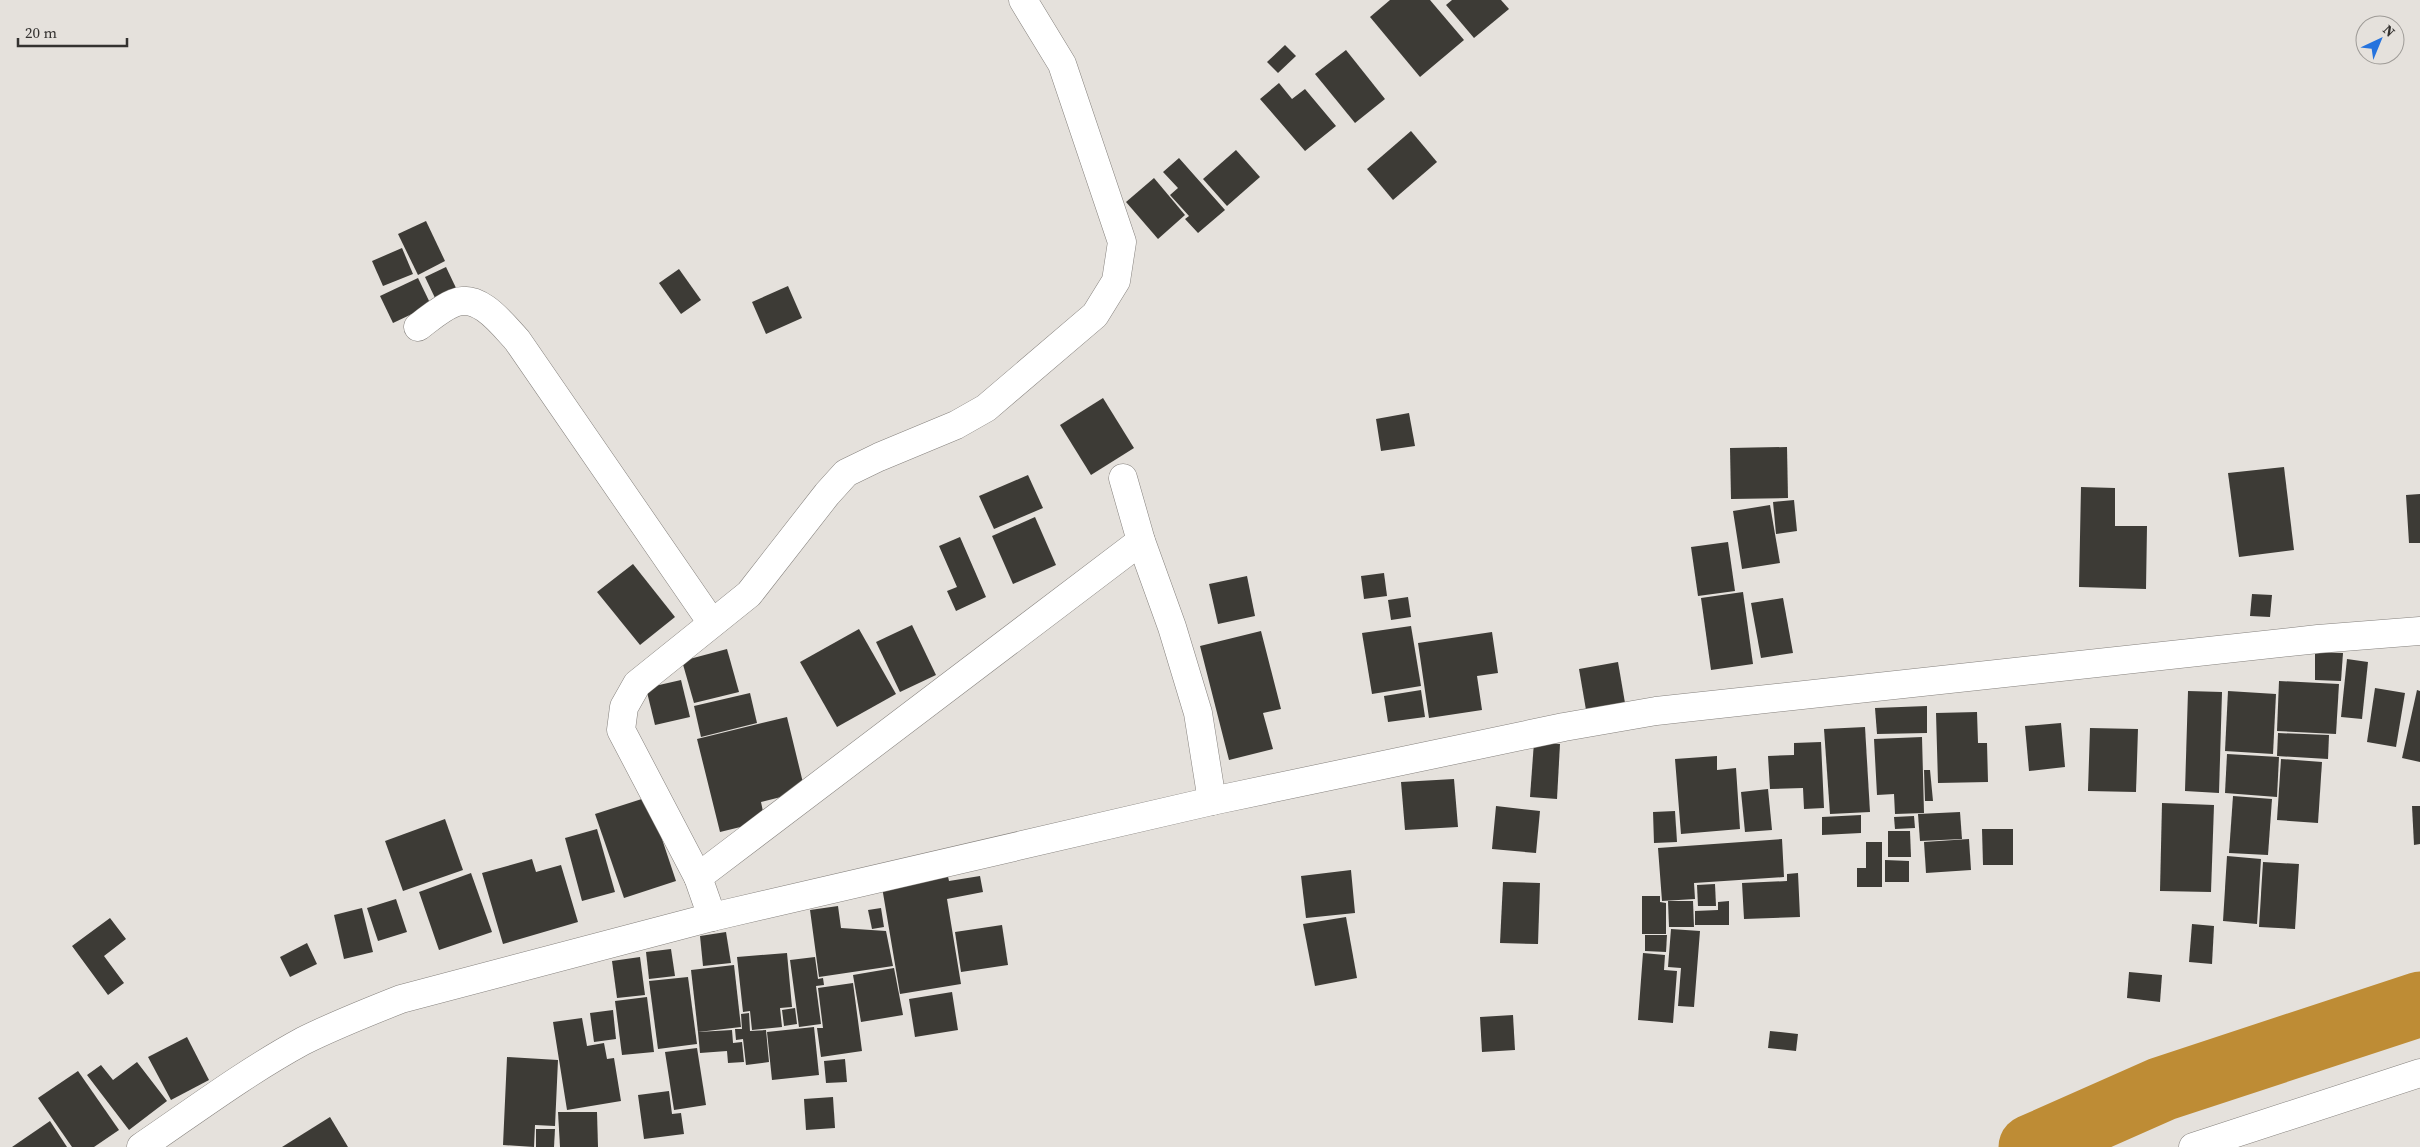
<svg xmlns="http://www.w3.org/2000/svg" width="2420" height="1147" font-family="'Source Serif 4',serif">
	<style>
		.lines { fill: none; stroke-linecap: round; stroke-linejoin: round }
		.river { stroke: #be8c35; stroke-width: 65 }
		.building { fill: #3d3b36 }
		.minor-casing { stroke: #85817d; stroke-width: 29 }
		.minor { stroke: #fff; stroke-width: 28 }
	</style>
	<rect width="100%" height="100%" fill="#e5e1dc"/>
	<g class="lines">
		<path class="river" d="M2031,1147L2162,1089L2420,1004"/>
	</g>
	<g class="building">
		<path d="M1390,0H1430L1464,40L1420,77L1370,17Z"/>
		<path d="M1452,0H1501L1509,9L1474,38L1446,5Z"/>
		<path d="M1285,45L1296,56L1278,73L1267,62Z"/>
		<path d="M1346,50L1385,99L1355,123L1315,74Z"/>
		<path d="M1279,83L1292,99L1305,89L1336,126L1305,151L1260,99Z"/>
		<path d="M1411,131L1437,162L1393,200L1367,169Z"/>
		<path d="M1236,150L1260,177L1227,206L1203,179Z"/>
		<path d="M1179,158L1225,210L1198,233L1185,219L1189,216L1170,195L1178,188L1163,172Z"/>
		<path d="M1154,178L1185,215L1158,239L1126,202Z"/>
		<path d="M426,221L445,261L418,275L398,234Z"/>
		<path d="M402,248L413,274L383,286L372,261Z"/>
		<path d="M446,267L457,290L436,300L425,277Z"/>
		<path d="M679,269L701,300L681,314L659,283Z"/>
		<path d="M418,278L431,305L393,323L380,296Z"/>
		<path d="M788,286L802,318L766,334L752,302Z"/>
		<path d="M1103,398L1134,448L1091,475L1060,425Z"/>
		<path d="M1409,413L1415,446L1381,451L1376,419Z"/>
		<path d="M1787,447L1788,498L1731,499L1730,448Z"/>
		<path d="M2284,467L2294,550L2239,557L2228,473Z"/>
		<path d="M1028,475L1043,508L994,529L979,496Z"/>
		<path d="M2081,487L2115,488V526H2147L2146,589L2079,587Z"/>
		<path d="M2420,494V543H2409L2406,495Z"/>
		<path d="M1794,500L1797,531L1776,534L1773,502Z"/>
		<path d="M1770,505L1780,563L1742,569L1733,511Z"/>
		<path d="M1035,517L1056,565L1013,584L992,536Z"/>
		<path d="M960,537L986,597L956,611L947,591L957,587L939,546Z"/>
		<path d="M1728,542L1735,591L1698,596L1691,547Z"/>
		<path d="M633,564L675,617L640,645L597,592Z"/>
		<path d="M1384,573L1387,596L1364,599L1361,576Z"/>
		<path d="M1247,576L1255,616L1218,624L1209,584Z"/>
		<path d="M1743,592L1753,664L1711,670L1701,598Z"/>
		<path d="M2252,594L2272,595L2270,617L2250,616Z"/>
		<path d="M1408,597L1411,617L1391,620L1388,600Z"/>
		<path d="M1783,598L1793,653L1761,658L1751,603Z"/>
		<path d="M912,625L936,675L900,692L876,642Z"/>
		<path d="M1411,626L1421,686L1372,694L1362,633Z"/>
		<path d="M859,629L896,694L837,727L800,662Z"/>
		<path d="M1261,631L1281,709L1263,713L1273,749L1229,760L1200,646Z"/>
		<path d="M1492,632L1498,673L1477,676L1482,710L1429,718L1418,643Z"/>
		<path d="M727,649L739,692L694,703L682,661Z"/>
		<path d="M2315,652L2343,653L2341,681L2315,680Z"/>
		<path d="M2347,659L2368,662L2362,719L2341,717Z"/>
		<path d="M1618,662L1625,703L1586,710L1579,669Z"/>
		<path d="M681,680L690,717L655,725L646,688Z"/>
		<path d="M2279,681L2339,684L2336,734L2277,731Z"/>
		<path d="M2375,688L2405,693L2396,747L2367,742Z"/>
		<path d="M1421,690L1425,717L1388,722L1384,696Z"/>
		<path d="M2417,690L2420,691V762L2402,758Z"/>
		<path d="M2188,691L2222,692L2219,793L2185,791Z"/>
		<path d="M2228,691L2276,694L2273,754L2225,751Z"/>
		<path d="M750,693L757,723L701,737L694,706Z"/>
		<path d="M1927,706V733L1877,734L1875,708Z"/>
		<path d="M1977,712L1978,743H1987L1988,782L1938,783L1936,713Z"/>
		<path d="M787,717L805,791L761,802L765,821L720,832L697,739Z"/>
		<path d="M2061,723L2065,767L2029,771L2025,726Z"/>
		<path d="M1865,727L1870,812L1830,814L1824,729Z"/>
		<path d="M2090,728L2138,729L2136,792L2088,791Z"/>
		<path d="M2278,733L2329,735L2328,759L2277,756Z"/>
		<path d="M1922,737L1924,813L1895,814L1894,794L1877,795L1874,739Z"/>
		<path d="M1534,742L1560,744L1557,799L1530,797Z"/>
		<path d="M1821,742L1824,808L1804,809L1803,788L1770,789L1768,756L1794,755V743Z"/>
		<path d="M2227,754L2279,757L2277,797L2225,793Z"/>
		<path d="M1717,756V770L1736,768L1740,829L1681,834L1675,759Z"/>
		<path d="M2281,759L2322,762L2318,823L2277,820Z"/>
		<path d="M1924,770H1930L1933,801H1925Z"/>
		<path d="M1454,779L1458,827L1405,830L1401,782Z"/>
		<path d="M1768,789L1772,830L1745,832L1741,792Z"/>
		<path d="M2233,796L2272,799L2268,855L2229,853Z"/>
		<path d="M648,797L676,881L624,898L595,814Z"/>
		<path d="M2162,803L2214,805L2211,892L2160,891Z"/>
		<path d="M1496,806L1540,811L1536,853L1492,849Z"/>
		<path d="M2412,806H2420V844L2414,845Z"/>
		<path d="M1675,811L1677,842L1654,843L1653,812Z"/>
		<path d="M1960,812L1962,839L1920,841L1918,814Z"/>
		<path d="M1861,815V833L1822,835V817Z"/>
		<path d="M1914,816L1915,828L1895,829L1894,817Z"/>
		<path d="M445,819L463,870L403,891L385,841Z"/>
		<path d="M597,829L615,892L582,901L565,838Z"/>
		<path d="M1982,829H2013V865H1983Z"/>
		<path d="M1888,831H1910L1911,857H1888Z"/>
		<path d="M1782,839L1784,877L1694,883L1695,899L1662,901L1658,848Z"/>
		<path d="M1969,839L1971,870L1926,873L1924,842Z"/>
		<path d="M1866,842H1882V887H1857V868H1866Z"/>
		<path d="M2227,856L2261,859L2257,924L2223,921Z"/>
		<path d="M532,859L536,872L561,865L578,922L503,944L482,873Z"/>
		<path d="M1885,860L1909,861V882H1885Z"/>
		<path d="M2263,862L2299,864L2295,929L2259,927Z"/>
		<path d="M1351,870L1355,913L1306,918L1301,876Z"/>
		<path d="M947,872L949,881L980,876L983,892L947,899L961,984L900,994L882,887Z"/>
		<path d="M471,873L492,932L439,950L419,892Z"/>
		<path d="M1798,873L1800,917L1744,919L1742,883L1787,881V874Z"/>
		<path d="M1503,882L1540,883L1538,944L1500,943Z"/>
		<path d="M1715,884L1716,906H1698L1697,885Z"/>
		<path d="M1642,896H1660V902L1666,903V934H1642Z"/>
		<path d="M396,899L407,932L378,941L367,908Z"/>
		<path d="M1668,901H1693L1694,927H1669Z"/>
		<path d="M1729,901V925H1695V911L1718,910V902Z"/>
		<path d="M838,906L841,928L886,931L893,966L819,977L810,910Z"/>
		<path d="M362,908L373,952L344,959L334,915Z"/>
		<path d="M881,908L884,927L872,929L868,910Z"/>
		<path d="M1346,917L1357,978L1315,986L1303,924Z"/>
		<path d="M110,918L126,939L104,956L124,983L108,995L72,946Z"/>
		<path d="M2192,924L2214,926L2212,964L2189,962Z"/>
		<path d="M1002,925L1008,965L961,972L955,932Z"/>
		<path d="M1671,929L1700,931L1694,1007L1678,1006L1681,968L1668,967Z"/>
		<path d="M726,932L731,963L703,966L700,936Z"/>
		<path d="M1645,935H1667L1666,952L1645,951Z"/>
		<path d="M307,943L317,964L290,977L280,957Z"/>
		<path d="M671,949L675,976L649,979L646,952Z"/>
		<path d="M787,953L792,1007L780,1008L782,1027L752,1030L750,1011L743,1012L737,957Z"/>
		<path d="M1643,953L1665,955L1664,970L1677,971L1673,1023L1638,1020Z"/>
		<path d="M640,957L645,995L617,998L612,961Z"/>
		<path d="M815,957L818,979L823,978L824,985L816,986L821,1024L799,1027L790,960Z"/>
		<path d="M734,965L741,1027L698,1032L691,970Z"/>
		<path d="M894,968L903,1015L861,1022L853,975Z"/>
		<path d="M2129,972L2162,975L2160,1002L2127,998Z"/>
		<path d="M688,977L697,1044L658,1049L649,981Z"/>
		<path d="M853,983L862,1051L821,1057L817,1028H823L818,988Z"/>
		<path d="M952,992L958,1030L915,1037L909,999Z"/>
		<path d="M647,997L654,1052L622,1055L615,1001Z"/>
		<path d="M795,1008L797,1024L784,1026L782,1010Z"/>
		<path d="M613,1010L616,1039L594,1042L590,1013Z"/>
		<path d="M749,1013L750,1031L766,1030L769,1062L746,1065L743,1039L736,1040L735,1029H742L741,1014Z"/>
		<path d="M1513,1015L1515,1050L1482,1052L1480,1017Z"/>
		<path d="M582,1018L587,1046L604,1043L607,1059L614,1058L621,1101L567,1110L553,1022Z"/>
		<path d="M814,1027L819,1075L772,1080L767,1032Z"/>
		<path d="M732,1030L733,1043L742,1042L744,1062L728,1063L727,1051L700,1053L698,1032Z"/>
		<path d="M1770,1031L1798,1034L1796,1051L1768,1048Z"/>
		<path d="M187,1037L209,1080L171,1100L148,1057Z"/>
		<path d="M697,1048L706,1105L674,1110L665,1052Z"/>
		<path d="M507,1057L558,1060L555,1126L535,1125L534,1147L503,1145Z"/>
		<path d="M845,1059L847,1082L826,1083L824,1061Z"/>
		<path d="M137,1062L167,1101L129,1130L87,1075L101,1065L113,1080Z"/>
		<path d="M78,1071L119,1130L94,1147H72L38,1098Z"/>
		<path d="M669,1091L672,1114L681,1113L684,1134L644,1139L638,1095Z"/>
		<path d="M833,1097L835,1128L806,1130L804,1099Z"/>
		<path d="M558,1112H597L598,1147H560Z"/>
		<path d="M330,1117L348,1147H282Z"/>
		<path d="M50,1121L67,1147H12Z"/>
		<path d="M536,1129H555L554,1147H536Z"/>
	</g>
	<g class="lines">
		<g class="minor-casing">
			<g id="minor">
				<path d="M418,327C429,319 441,308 454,303C479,292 503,325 517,340L712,623"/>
				<path d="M1123,478L1141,541L1172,627L1198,713L1212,801"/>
				<path d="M698,877L621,730L624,707L637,684L749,594L827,494L846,473L879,457L956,425L986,408L1095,315L1116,281L1122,242L1062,64L1023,0"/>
				<path d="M712,917L698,877L1141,541"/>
				<path d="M141,1147C194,1111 246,1072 303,1041C335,1025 368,1012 401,999L712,917L1212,801L1564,727L1656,711L2318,639L2420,631"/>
				<path d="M2193,1147L2420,1073"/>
			</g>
		</g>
		<use href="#minor" class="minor"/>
	</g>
	<g transform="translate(2380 40) rotate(44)"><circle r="24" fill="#e5e1dc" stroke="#9e9b97"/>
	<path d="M0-4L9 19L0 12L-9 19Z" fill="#2573de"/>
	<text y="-8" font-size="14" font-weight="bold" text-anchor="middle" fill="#343230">N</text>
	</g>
	<path d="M18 38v8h109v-8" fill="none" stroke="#343230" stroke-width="2.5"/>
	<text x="25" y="38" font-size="15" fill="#343230" stroke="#e5e1dc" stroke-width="4" paint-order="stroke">20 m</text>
</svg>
